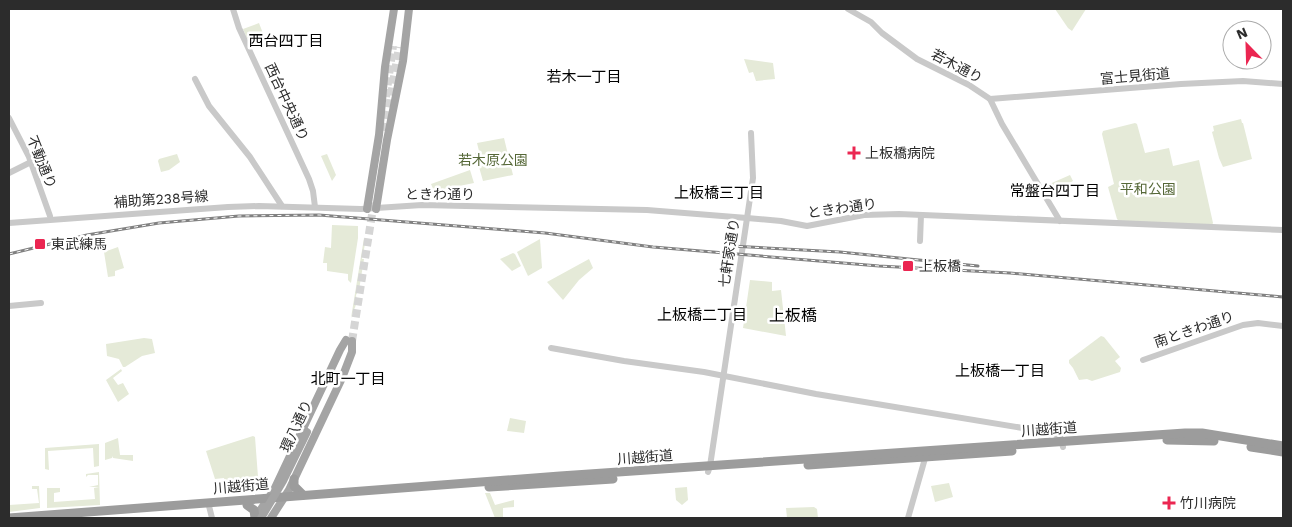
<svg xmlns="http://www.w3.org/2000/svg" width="1292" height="527" font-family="'Work Sans','Noto Sans JP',sans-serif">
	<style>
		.green { fill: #e5ead8 }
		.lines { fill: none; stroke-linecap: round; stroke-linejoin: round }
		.primary-tunnel { stroke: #d5d5d5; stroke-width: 8; stroke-dasharray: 8 4; stroke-linecap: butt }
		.tertiary { stroke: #c9c9c9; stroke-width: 6 }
		.primary { stroke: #a4a4a4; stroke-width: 8 }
		.trunk { stroke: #9c9c9c; stroke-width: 9 }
		.rail-casing { stroke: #818181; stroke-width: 3 }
		.rail { stroke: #fff; stroke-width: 1; stroke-dasharray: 4; stroke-linecap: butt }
		.primary-bridge { stroke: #a4a4a4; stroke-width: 8 }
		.poi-dot { fill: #eb2651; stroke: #fff; stroke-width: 2 }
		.labels { text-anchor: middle; stroke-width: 5; stroke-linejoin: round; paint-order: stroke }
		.street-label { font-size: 14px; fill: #2c2c2c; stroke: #fff }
		.poi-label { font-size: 14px; fill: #2c2c2c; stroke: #fff; text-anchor: start }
		.park-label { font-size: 14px; fill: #566838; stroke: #fff }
		.neighbourhood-label { font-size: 15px; fill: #000; stroke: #fff }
		.quarter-label { font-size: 16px; fill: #000; stroke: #fff }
	</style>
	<rect width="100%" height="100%" fill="#fff"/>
	<g class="green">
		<path d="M1055,9H1086L1072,31L1068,28Z"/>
		<path d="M259,23L264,36L249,43L243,29Z"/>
		<path d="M744,59L773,63L775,79L756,81L753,72L749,73Z"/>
		<path d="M1241,119L1242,123H1243L1252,159L1223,167L1219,158L1212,132L1214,131L1213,126Z"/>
		<path d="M1135,123L1137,124L1145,153L1169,148L1173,166L1199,160L1213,223L1212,225L1119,221L1117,219L1108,187L1114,184L1102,134L1103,131Z"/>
		<path d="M504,138L513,175L483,181L475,153L479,151L477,143Z"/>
		<path d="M177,154L180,162L169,170L161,172L158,161L159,159Z"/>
		<path d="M327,154L336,175L332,181L321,156Z"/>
		<path d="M470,170L474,183L434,191L431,184Z"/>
		<path d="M1070,175L1073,181L1051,193L1045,186Z"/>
		<path d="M332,225L358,226V238L351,283L348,280V274L327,271V263H323L325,247L331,248Z"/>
		<path d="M364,238L366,239L362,259H364L359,290L356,295L357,302L351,318Z"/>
		<path d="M540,239L542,268L528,276L517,252Z"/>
		<path d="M118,247L124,268L115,271V276L108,277L104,252Z"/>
		<path d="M513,253L515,254L521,266L512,271L500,259Z"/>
		<path d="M589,259L593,268L579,280L563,300L547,282Z"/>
		<path d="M750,280L772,282V291L781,290L786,336L743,328Z"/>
		<path d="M1101,336L1104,337L1120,357L1115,361L1121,368L1120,372L1092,381L1087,379L1079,380L1073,368L1069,363V360Z"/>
		<path d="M144,338L152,339L155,353L142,356L125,367H123L119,359L107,356L106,344Z"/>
		<path d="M121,369L122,371L113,378L118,385L123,383L129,394L118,402L106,380Z"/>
		<path d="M510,418L526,421L524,433L507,431Z"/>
		<path d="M253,436L255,437L258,477L251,484L240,485L239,481L225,482L224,478L215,479L206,451Z"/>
		<path d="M118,438L120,455H133V461L113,458L112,456V458L105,460V443Z"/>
		<path d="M99,444V466L94,467L93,448L48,451L49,470L45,469V448Z"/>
		<path d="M99,472L100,505L47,508V488H60V492L54,493V502L95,499L94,488L99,487H89L98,485V475H88L86,477V474Z"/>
		<path d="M949,483L953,497L935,502L931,486Z"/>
		<path d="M32,486H39L40,508L9,512V505L39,503L37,489H32V494Z"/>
		<path d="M687,487L688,500L682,505L676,500L675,488Z"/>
		<path d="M485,493H490L495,505L514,500V507L503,508V518H495Z"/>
		<path d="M814,507L817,509L818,518H787L786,508Z"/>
	</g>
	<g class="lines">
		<g class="primary-tunnel">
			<path d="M386,97L393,46"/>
			<path d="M385,131L399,47"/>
			<path d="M352,341L374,202"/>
		</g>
		<g class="tertiary">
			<path d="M233,9L239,28L309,179L313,191L315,207"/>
			<path d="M848,9L871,22L882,33L917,59L969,85L990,99L1002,124L1060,221"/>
			<path d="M195,79L209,106L250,157L282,206"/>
			<path d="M990,99L1181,84L1243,81L1283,84"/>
			<path d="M9,118L29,157L50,216"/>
			<path d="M9,173L31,162"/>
			<path d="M9,223L228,207L259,206L361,209L422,205L647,210L747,218L781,221L807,226L864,215L899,214L1283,230"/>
			<path d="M920,241L921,215"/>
			<path d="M9,306L41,303"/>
			<path d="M551,348L624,361L704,372L816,394L1035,430L1058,435L1061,438L1063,447"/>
			<path d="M1143,360L1243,325L1258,323L1283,326"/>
			<path d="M708,472L710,466L753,178L751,133"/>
			<path d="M208,502L212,518"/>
			<path d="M908,518L926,455"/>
		</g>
		<g class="primary">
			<path d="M367,209L379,135L385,67L394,9"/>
			<path d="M376,209L387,140L403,61L409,9"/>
			<path d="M255,518L274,490L340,350L346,340"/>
			<path d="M271,518L289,490L342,378L352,352V341"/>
		</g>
		<g class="trunk">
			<path d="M1167,440L1214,441"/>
			<path d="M1251,447L1283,452"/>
			<path d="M808,465L1012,451"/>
			<path d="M294,479V486L303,495"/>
			<path d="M489,487L613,479"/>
			<path d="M247,505L254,510L255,518"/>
			<path d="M9,518L560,476L1185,433H1202L1283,446"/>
		</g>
		<g class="rail-casing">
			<g id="rail">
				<path d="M731,246L840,252L978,266"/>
				<path d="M9,254L87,235L159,223L239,216L319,215L545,233L653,247L879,266L1010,273L1283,297"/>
			</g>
		</g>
		<use href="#rail" class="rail"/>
		<path class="primary-bridge" d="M261,518L283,481L307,432"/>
	</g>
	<g class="poi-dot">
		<path d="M851.5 145.5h5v5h5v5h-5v5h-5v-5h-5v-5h5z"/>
		<rect x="34" y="238" width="12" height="12" rx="2.5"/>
		<rect x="902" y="260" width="12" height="12" rx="2.5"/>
		<path d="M1166.5 495.5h5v5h5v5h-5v5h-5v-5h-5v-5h5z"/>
	</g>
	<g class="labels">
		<g class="street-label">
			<text transform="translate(957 66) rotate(28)" y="5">若木通り</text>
			<text transform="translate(1135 76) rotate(-5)" y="5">富士見街道</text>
			<text transform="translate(287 102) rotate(65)" y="5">西台中央通り</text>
			<text transform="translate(42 162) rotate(68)" y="5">不動通り</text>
			<text x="440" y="199">ときわ通り</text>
			<text transform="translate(161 199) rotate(-4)" y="5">補助第238号線</text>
			<text transform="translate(842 208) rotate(-8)" y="5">ときわ通り</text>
			<text transform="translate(729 253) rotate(-81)" y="5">七軒家通り</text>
			<text transform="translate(1194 329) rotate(-19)" y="5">南ときわ通り</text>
			<text transform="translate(296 426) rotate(-65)" y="5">環八通り</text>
			<text transform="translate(1049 429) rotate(-4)" y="5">川越街道</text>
			<text transform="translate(645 457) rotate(-4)" y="5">川越街道</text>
			<text transform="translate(241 486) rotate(-5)" y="5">川越街道</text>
		</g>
		<g class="poi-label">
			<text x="865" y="158">上板橋病院</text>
			<text x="51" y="249">東武練馬</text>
			<text x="919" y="271">上板橋</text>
			<text x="1180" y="508">竹川病院</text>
		</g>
		<g class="park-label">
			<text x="493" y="165">若木原公園</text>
			<text x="1148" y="194">平和公園</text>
		</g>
		<g class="neighbourhood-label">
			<text x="286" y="46">西台四丁目</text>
			<text x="584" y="82">若木一丁目</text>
			<text x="1055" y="196">常盤台四丁目</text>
			<text x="719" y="198">上板橋三丁目</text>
			<text x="702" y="320">上板橋二丁目</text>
			<text x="1000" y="376">上板橋一丁目</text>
			<text x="348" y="384">北町一丁目</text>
		</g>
		<g class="quarter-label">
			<text x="793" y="321">上板橋</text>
		</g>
	</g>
	<rect width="1292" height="527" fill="none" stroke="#2c2c2c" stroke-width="20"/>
	<g transform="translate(1247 45) rotate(337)"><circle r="24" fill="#ffffff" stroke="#ababab"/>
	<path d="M0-4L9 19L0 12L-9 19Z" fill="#eb2651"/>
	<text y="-8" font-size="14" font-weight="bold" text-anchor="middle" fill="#2c2c2c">N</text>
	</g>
</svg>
